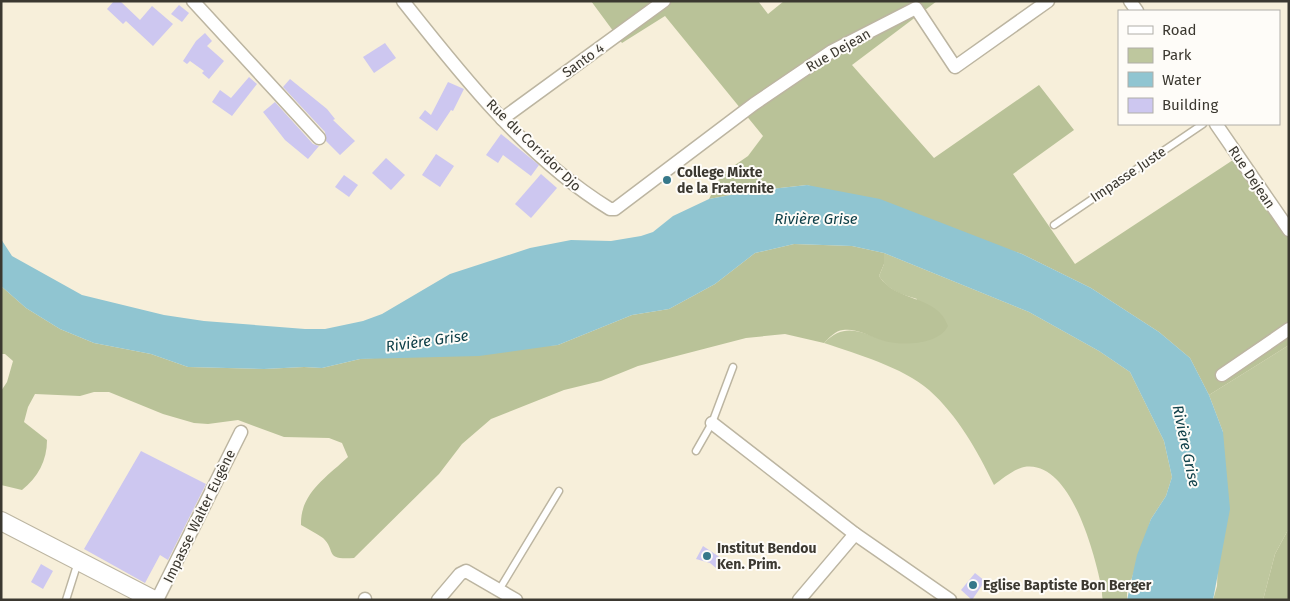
<svg xmlns="http://www.w3.org/2000/svg" width="1290" height="601" font-family="'Fira Sans',sans-serif">
	<style>
		.green { fill: #bec79e }
		.forest { fill: #b9c298 }
		.water { fill: #90c5d1 }
		.building { fill: #cdc7f0 }
		.lines { fill: none; stroke-linecap: round; stroke-linejoin: round }
		.lane-casing { stroke: #bcb5a1; stroke-width: 9 }
		.street-casing { stroke: #bcb5a1; stroke-width: 15 }
		.secondary-casing { stroke: #bcb5a1; stroke-width: 20 }
		.lane { stroke: #fff; stroke-width: 6 }
		.street { stroke: #fff; stroke-width: 12 }
		.secondary { stroke: #fff; stroke-width: 18 }
		.poi-dot { fill: #36788a; stroke: #fefcf8; stroke-width: 2 }
		.labels { text-anchor: middle; stroke-width: 4; stroke-linejoin: round; paint-order: stroke }
		.street-label { font-size: 14px; fill: #3b3830; stroke: #fefcf8 }
		.poi-label { font-size: 14px; font-weight: bold; fill: #3b3830; stroke: #fefcf8; text-anchor: start }
		.water-label { font-size: 15px; font-style: italic; fill: #0f4049; stroke: #fefcf8 }
	</style>
	<rect width="100%" height="100%" fill="#f7efda"/>
	<g class="green">
		<path d="M884,253L1029,312L1099,351L1130,372L1164,441L1172,477L1166,496L1151,519L1127,593V600H1103C1101,594 1103,590 1101,585C1094,552 1070,459 1024,467C1014,469 1002,479 994,485C977,450 958,416 929,390C902,367 857,354 824,343C845,321 862,333 886,341L917,299C901,294 889,291 879,276L884,264Z"/>
		<path d="M1289,345V528L1275,554L1263,600H1213L1217,586L1223,432L1209,395Z"/>
	</g>
	<g class="forest">
		<path d="M591,1H758L768,14L784,1H937L852,65L934,158L1039,85L1074,130L1013,174L1075,264L1233,160L1289,237V345L1209,395L1190,358L1159,332L1091,288L1022,254L807,185L752,191L709,199L722,174L748,156L763,136L665,16L622,43Z"/>
		<path d="M794,244L852,246L884,253V264L879,276C896,303 937,294 948,326C939,345 902,346 884,341C871,337 857,328 843,330C835,331 830,337 824,343L785,334L746,338L638,366L601,381L564,390L491,419L462,444L439,474L354,558C323,560 337,551 323,538C316,533 308,529 301,525C300,493 327,477 348,457L342,443L329,438L284,437L238,420L208,424L194,423L163,414L109,392H94L80,396L35,394L28,407L24,422L47,440C47,461 38,477 22,490L1,485V391L7,382L13,361L5,354H1V286L26,308L60,329L94,343L151,354L188,367L264,369L304,367L322,368L360,359L558,345L632,315L669,309L715,284L755,253Z"/>
		<path d="M1289,528V600H1263L1275,554Z"/>
	</g>
	<path class="water" d="M807,185L880,199L1022,254L1091,288L1159,332L1190,358L1209,395L1223,432L1230,509L1213,600H1127L1137,555L1151,519L1166,496L1172,477L1164,441L1130,372L1099,351L1029,312L884,253L852,246L794,244L755,253L715,284L669,309L632,315L558,345L479,356L360,359L322,368L304,367L264,369L188,367L151,354L94,343L60,329L26,308L1,286V239L12,256L82,295L164,315L204,321L305,329H325L363,321L382,314L450,274L530,248L571,240L611,241L641,236L653,232L673,216L709,199L752,191Z"/>
	<g class="building">
		<path d="M114,1H120L140,20L152,6L173,24L153,46L126,21L123,24L107,9Z"/>
		<path d="M179,5L189,13L182,22L171,14Z"/>
		<path d="M205,33L212,41L207,46L224,61L209,79L202,73L204,71L190,61L187,64L183,61L196,41Z"/>
		<path d="M385,43L396,58L374,73L363,57Z"/>
		<path d="M249,77L257,84L232,116L212,102L220,90L231,98Z"/>
		<path d="M290,79L327,109L335,119L333,120L355,141L340,155L326,141L325,132L283,87Z"/>
		<path d="M448,82L464,89L453,111L451,110L437,131L419,118L425,110L431,115Z"/>
		<path d="M275,102L313,144L319,146L308,159L285,140L263,112Z"/>
		<path d="M501,134L539,165L531,176L503,155L498,163L486,155Z"/>
		<path d="M436,154L454,166L440,187L422,175Z"/>
		<path d="M386,158L405,175L391,190L372,173Z"/>
		<path d="M541,174L557,188L531,218L515,204Z"/>
		<path d="M344,175L358,185L349,197L335,187Z"/>
		<path d="M141,451L206,484L168,560L160,555L145,583L84,549Z"/>
		<path d="M703,546L721,558L716,568L710,563L696,559Z"/>
		<path d="M41,564L53,571L43,589L31,582Z"/>
		<path d="M975,573L985,581L972,600L961,590Z"/>
	</g>
	<g class="lines">
		<g class="lane-casing">
			<g id="lane">
				<path d="M1054,225L1203,124"/>
				<path d="M696,451L712,423L733,367"/>
				<path d="M499,590L559,491"/>
				<path d="M66,600L78,562"/>
			</g>
		</g>
		<g class="street-casing">
			<g id="street">
				<path d="M193,1L319,138"/>
				<path d="M403,1C463,77 527,158 610,209H615L754,104L832,51L916,8L955,67L1048,1"/>
				<path d="M1130,1L1137,11"/>
				<path d="M502,119L664,1"/>
				<path d="M1216,124L1289,230"/>
				<path d="M1222,375L1289,329"/>
				<path d="M712,423L855,534L950,600"/>
				<path d="M157,600L241,432"/>
				<path d="M365,600V599"/>
				<path d="M438,600L460,574L466,571L516,600"/>
				<path d="M799,600L855,534"/>
			</g>
		</g>
		<g class="secondary-casing">
			<path id="secondary" d="M1,521L154,600"/>
		</g>
		<use href="#lane" class="lane"/>
		<use href="#street" class="street"/>
		<use href="#secondary" class="secondary"/>
	</g>
	<g class="poi-dot">
		<circle cx="667" cy="180" r="5"/>
		<circle cx="707" cy="556" r="5"/>
		<circle cx="973" cy="585" r="5"/>
	</g>
	<g class="labels">
		<g class="street-label">
			<text transform="translate(838 50) rotate(-30)" y="5">Rue Dejean</text>
			<text transform="translate(583 60) rotate(-36)" y="5">Santo 4</text>
			<text transform="translate(534 145) rotate(44)" y="5">Rue du Corridor Djo</text>
			<text transform="translate(1128 174) rotate(-34)" y="5">Impasse Juste</text>
			<text transform="translate(1252 177) rotate(56)" y="5">Rue Dejean</text>
			<text transform="translate(199 516) rotate(-64)" y="5">Impasse Walter Eugène</text>
		</g>
		<g class="poi-label">
			<text x="677" y="177">College Mixte<tspan x="677" dy="16">de la Fraternite</tspan></text>
			<text x="717" y="553">Institut Bendou<tspan x="717" dy="16">Ken. Prim.</tspan></text>
			<text x="983" y="590">Eglise Baptiste Bon Berger</text>
		</g>
		<g class="water-label">
			<text x="816" y="224">Rivière Grise</text>
			<text transform="translate(427 341) rotate(-8)" y="5">Rivière Grise</text>
			<text transform="translate(1186 446) rotate(78)" y="5">Rivière Grise</text>
		</g>
	</g>
	<rect width="1290" height="601" fill="none" stroke="#3b3830" stroke-width="5"/>
	<rect x="1118" y="10" width="162" height="115" fill="#fefcf8" stroke="#b0aea8"/>
	<rect x="1128" y="26" width="25" height="8" fill="#ffffff" stroke="#b0aea8"/>
	<text x="1162" y="35" font-size="15" fill="#3b3830">Road</text>
	<rect x="1128" y="48" width="25" height="15" fill="#bec79e" stroke="#b0aea8"/>
	<text x="1162" y="60" font-size="15" fill="#3b3830">Park</text>
	<rect x="1128" y="72" width="25" height="15" fill="#90c5d1" stroke="#b0aea8"/>
	<text x="1162" y="85" font-size="15" fill="#3b3830">Water</text>
	<rect x="1128" y="98" width="25" height="15" fill="#cdc7f0" stroke="#b0aea8"/>
	<text x="1162" y="110" font-size="15" fill="#3b3830">Building</text>
</svg>
